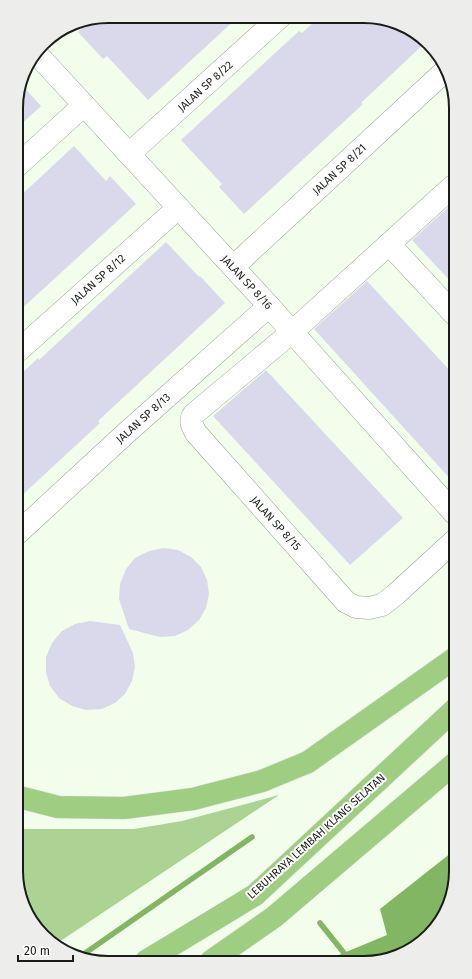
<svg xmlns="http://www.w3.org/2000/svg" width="472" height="979" font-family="'Fira Sans',sans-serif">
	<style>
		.green { fill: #acd394 }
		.water { fill: #83b662 }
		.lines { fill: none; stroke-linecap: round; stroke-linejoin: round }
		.stream { stroke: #83b662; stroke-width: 5.5 }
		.building { fill: #dad9eb }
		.minor-casing { stroke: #9aa495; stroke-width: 23 }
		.highway-casing { stroke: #dfdfdf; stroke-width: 23 }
		.minor { stroke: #fff; stroke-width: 22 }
		.highway { stroke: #9fcd82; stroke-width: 22 }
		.labels { text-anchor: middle; stroke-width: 4; stroke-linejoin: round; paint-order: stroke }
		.street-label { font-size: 11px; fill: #191d17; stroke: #fff }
		.rim { fill: none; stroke: #191d17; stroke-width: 2 }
	</style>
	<rect width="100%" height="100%" fill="#f2fdec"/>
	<path class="green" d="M279,795L56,944L47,940L19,895V829H134L182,821Z"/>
	<path class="water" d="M456,849V877L437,927L388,960H332L334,957L387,935L380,909Z"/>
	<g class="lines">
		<g class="stream">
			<path d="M320,923L344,953"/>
			<path d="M81,956L252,837"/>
		</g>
	</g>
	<g class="building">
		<path d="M108,16L199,17H238L148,100L107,56L103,59L78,32L92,19Z"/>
		<path d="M319,17L382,18L425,39L426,42L361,103L363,104L244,214L219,187L222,184L181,140L299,31L302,33Z"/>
		<path d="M21,84L41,106L17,128V96Z"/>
		<path d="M74,146L106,181L110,176L136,204L17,313V199Z"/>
		<path d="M453,203V227L454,285L412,240Z"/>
		<path d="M166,242L199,277L200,276L225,303L98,421L100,423L18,499V377L38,358L39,360Z"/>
		<path d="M367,281L454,375V483L314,329Z"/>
		<path d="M266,370L403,518L350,565L213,416Z"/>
		<path d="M164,548L178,550L191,557L201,567L207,580L209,594L206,608L199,620L188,630L175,636L160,637L129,629L119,599L120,584L126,569L135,558L149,551Z"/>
		<path d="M90,621L120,625L133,653L135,667L132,681L125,694L115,703L102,709L86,710L72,706L59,698L50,686L46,672V657L52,643L62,631L75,624Z"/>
	</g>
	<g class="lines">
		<g class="minor-casing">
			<g id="minor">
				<path d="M36,53L269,306L454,513"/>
				<path d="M129,154L280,17"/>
				<path d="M17,166L84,105"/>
				<path d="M453,186L292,332L194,414C189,420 192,426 196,433L346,602L356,607L369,608L382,605L395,595L455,540"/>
				<path d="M389,244L454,314"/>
				<path d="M233,267L445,71"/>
				<path d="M18,351L178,208"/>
				<path d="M18,533L124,435L269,306"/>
			</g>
		</g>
		<g class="highway-casing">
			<g id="highway">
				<path d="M19,797L58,807L124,808L193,799L262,781L308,762L455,658"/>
				<path d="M146,961L255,895L455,709"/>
				<path d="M211,961L274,917L455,763"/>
			</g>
		</g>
		<use href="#minor" class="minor"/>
		<use href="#highway" class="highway"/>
	</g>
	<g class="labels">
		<g class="street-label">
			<text transform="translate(205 86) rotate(-42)" y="4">JALAN SP 8/22</text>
			<text transform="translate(339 169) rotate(-43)" y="4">JALAN SP 8/21</text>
			<text transform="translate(98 279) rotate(-42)" y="4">JALAN SP 8/12</text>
			<text transform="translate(247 282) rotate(47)" y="4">JALAN SP 8/16</text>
			<text transform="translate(143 418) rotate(-42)" y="4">JALAN SP 8/13</text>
			<text transform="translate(276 523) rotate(48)" y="4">JALAN SP 8/15</text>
			<text transform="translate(316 836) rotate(-42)" y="4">LEBUHRAYA LEMBAH KLANG SELATAN</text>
		</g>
	</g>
	<path d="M0 0H472V979H0ZM108 23H364A85 85 0 0 1 449 108V871A85 85 0 0 1 364 956H108A85 85 0 0 1 23 871V108A85 85 0 0 1 108 23Z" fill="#ededec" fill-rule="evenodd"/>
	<path class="rim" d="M108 23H364A85 85 0 0 1 449 108V871A85 85 0 0 1 364 956H108A85 85 0 0 1 23 871V108A85 85 0 0 1 108 23Z"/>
	<path d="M18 955v6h55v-6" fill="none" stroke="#191d17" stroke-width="2"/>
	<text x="24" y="955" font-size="12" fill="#191d17" stroke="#ffffff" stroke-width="3" paint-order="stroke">20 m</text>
</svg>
